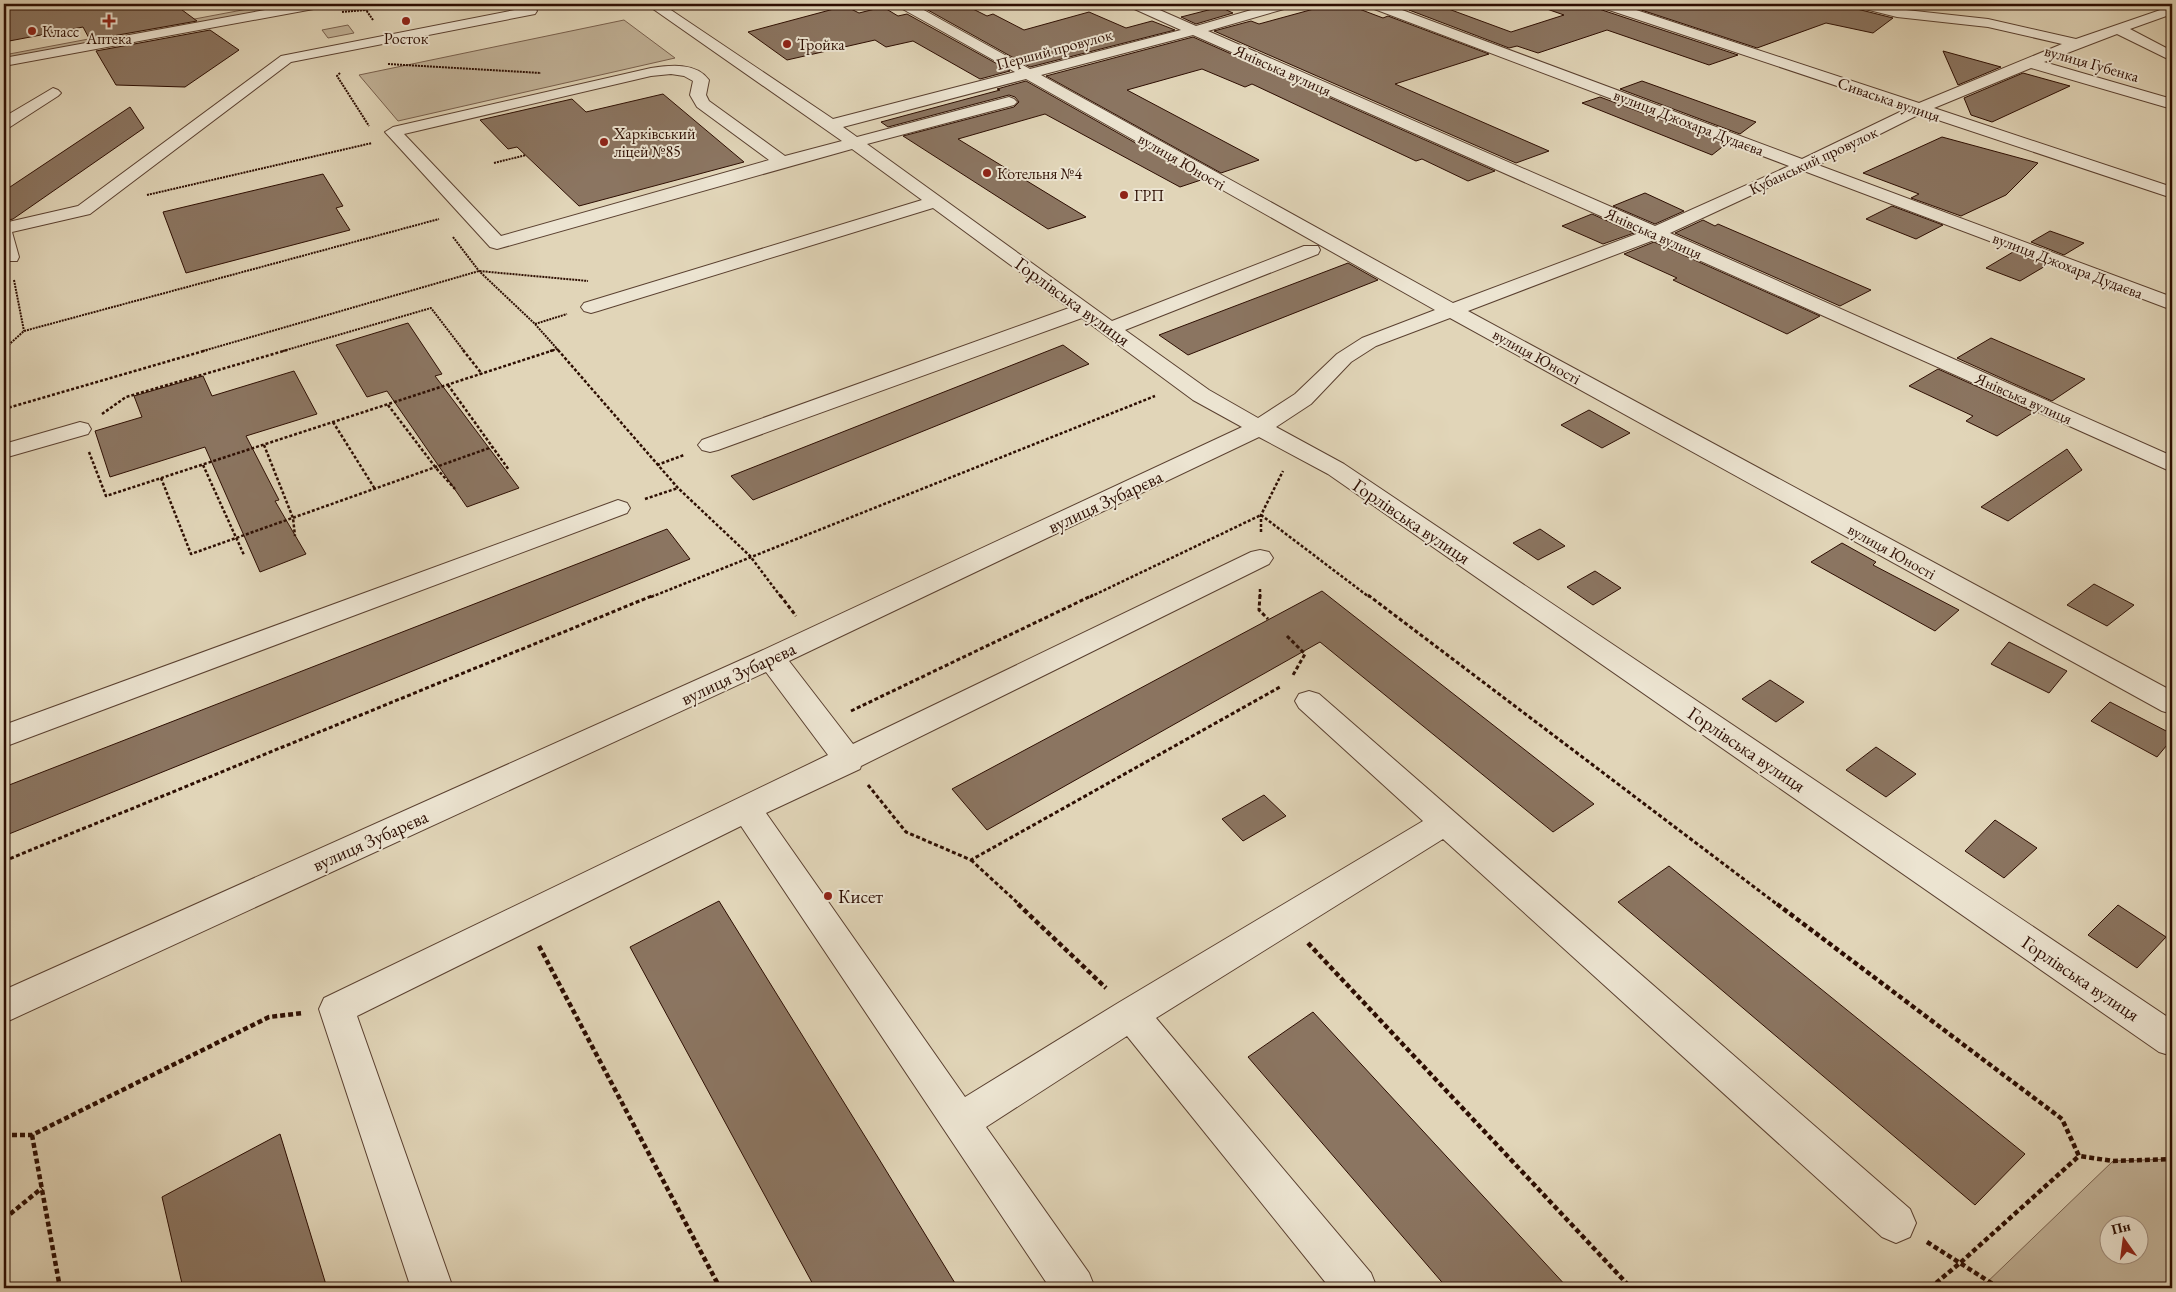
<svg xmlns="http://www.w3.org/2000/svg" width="2176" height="1292" font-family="'EB Garamond',serif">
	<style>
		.green { fill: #c2b399; stroke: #78604e; fill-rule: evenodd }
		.building { fill: #8b7561; stroke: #2d0e02 }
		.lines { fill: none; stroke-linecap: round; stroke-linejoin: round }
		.minor-casing { stroke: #5a4030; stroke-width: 2 }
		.path-far3 { stroke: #2d0e02; stroke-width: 2; stroke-dasharray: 2 1; stroke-linecap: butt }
		.path-far2 { stroke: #2d0e02; stroke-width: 2.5; stroke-dasharray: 3 2; stroke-linecap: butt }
		.path-far1 { stroke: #2d0e02; stroke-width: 3; stroke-dasharray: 4 2.5; stroke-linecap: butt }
		.path { stroke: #2d0e02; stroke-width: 4.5; stroke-dasharray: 5 3; stroke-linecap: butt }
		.minor { fill: #ece4d1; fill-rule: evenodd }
		.poi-dot { fill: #8f2418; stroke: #ece4d1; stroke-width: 2 }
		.labels { text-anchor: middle; stroke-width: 4; stroke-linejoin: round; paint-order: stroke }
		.far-poi-label { font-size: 16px; fill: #2d0e02; stroke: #ece4d1; text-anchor: start }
		.far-street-label { font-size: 16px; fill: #2d0e02; stroke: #ece4d1 }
		.street-label { font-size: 19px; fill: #2d0e02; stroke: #ece4d1 }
		.poi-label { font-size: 19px; fill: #2d0e02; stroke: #ece4d1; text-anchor: start }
	</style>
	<rect width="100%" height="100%" fill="#e1d5b8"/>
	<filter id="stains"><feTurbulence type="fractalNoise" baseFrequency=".004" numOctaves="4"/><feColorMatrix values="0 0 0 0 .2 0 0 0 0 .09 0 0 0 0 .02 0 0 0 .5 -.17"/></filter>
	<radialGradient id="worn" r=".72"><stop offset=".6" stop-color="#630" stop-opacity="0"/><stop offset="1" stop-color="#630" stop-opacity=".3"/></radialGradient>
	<g class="green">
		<path d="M274,4H319L4,62V55Z"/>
		<path d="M624,20L675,58L398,121L359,75Z"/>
		<path d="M348,25L354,33L328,38L322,30Z"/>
		<path d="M2172,1159V1288H1981L2113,1161ZM2108,1224H2138V1254H2108Z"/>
	</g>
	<g class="building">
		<path d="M4,4H174L197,21L90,40L83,27L4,42Z"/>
		<path d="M947,4H963L987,16L993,14L1024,30L1089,12L1126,28L1152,21L1175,30L1030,67L926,9Z"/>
		<path d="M1332,4H1346L1383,18L1388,16L1489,54L1395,84L1549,151L1516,163L1214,31L1251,21L1259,24Z"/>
		<path d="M1435,4L1511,32L1564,15L1544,8L1545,4H1596L1599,9L1738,55L1709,65L1607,30L1538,53L1517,46L1509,48L1409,10Z"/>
		<path d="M1623,4H1853L1857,9L1893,18L1873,33L1826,23L1757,48Z"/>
		<path d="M845,6L859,13L883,7L898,16L907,14L1010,71L980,79L913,41L886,47L875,40L787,60L748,32Z"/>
		<path d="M1220,7L1233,13L1196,24L1181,17Z"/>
		<path d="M210,30L239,50L185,87L116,85L96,51Z"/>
		<path d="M1193,37L1495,171L1468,181L1422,159L1416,161L1252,84L1245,87L1202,69L1127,90L1259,160L1221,173L1046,76Z"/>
		<path d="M1943,51L2001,67L1958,85Z"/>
		<path d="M2023,73L2070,86L1992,122L1971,115L1964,98Z"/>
		<path d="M1026,81L1201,180L1180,187L1045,114L958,139L1086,217L1048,229L903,136L1014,107L1019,102L1015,97L1009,95L888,127L881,122L1000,90L997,89Z"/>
		<path d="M1642,81L1756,122L1740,134L1620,89Z"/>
		<path d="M663,94L744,162L579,206L517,147L508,149L480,120L572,99L586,112Z"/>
		<path d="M1600,97L1726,144L1712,155L1582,103Z"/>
		<path d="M130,107L144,128L13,219L4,221V191Z"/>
		<path d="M1942,137L2038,163L2006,195L1961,216L1911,198L1919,194L1863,173Z"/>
		<path d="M323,174L343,206L336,208L350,230L186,273L163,212Z"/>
		<path d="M1645,193L1684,211L1655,224L1613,206Z"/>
		<path d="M1892,206L1943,225L1916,239L1866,219Z"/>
		<path d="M1592,214L1634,233L1603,244L1562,226Z"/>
		<path d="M1703,220L1715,226L1718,224L1871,290L1840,306L1675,233Z"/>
		<path d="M2050,231L2084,243L2064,255L2031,242Z"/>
		<path d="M1654,242L1820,316L1787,334L1673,280L1677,278L1624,254Z"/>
		<path d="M2013,252L2047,265L2020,281L1986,268Z"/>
		<path d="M1348,263L1378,280L1188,355L1159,335Z"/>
		<path d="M408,323L442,374L435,376L519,488L467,507L387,391L367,397L336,345Z"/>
		<path d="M1991,338L2085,379L2052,401L1957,358Z"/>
		<path d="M1063,345L1089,364L753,500L731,476Z"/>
		<path d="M1938,369L2034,412L1997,436L1966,421L1973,416L1909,386Z"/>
		<path d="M294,371L317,414L246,436L279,500L275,501L306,554L260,572L205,447L110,477L95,431L142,417L134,396L203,376L212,396Z"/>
		<path d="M1589,410L1630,433L1602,448L1561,425Z"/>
		<path d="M2067,449L2082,470L2008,521L1981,507Z"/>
		<path d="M667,529L690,559L4,836V787Z"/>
		<path d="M1540,529L1565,546L1538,560L1513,543Z"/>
		<path d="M1842,543L1876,562L1873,565L1959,610L1935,631L1811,562Z"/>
		<path d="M1595,571L1621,588L1593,605L1567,587Z"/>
		<path d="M2094,584L2134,605L2107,626L2067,605Z"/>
		<path d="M1322,591L1594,804L1553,832L1320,642L987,830L952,789Z"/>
		<path d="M2009,642L2067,671L2049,693L1991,664Z"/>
		<path d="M1770,680L1804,702L1776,722L1742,699Z"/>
		<path d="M2110,702L2172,734V739L2157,757L2091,721Z"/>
		<path d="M1876,747L1916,774L1886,797L1846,770Z"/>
		<path d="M1264,795L1286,816L1243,841L1222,819Z"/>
		<path d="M1995,820L2037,848L2004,878L1965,851Z"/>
		<path d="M1669,866L2025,1154L1975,1205L1618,902Z"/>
		<path d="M719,901L879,1159L958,1288H815L630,947Z"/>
		<path d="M2118,905L2166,937L2137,968L2088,935Z"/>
		<path d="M1313,1012L1568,1288H1447L1248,1057Z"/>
		<path d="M280,1134L327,1288H183L162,1197Z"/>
	</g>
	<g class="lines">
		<g class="minor-casing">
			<g id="minor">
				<path d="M298,4H326L319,8L4,66V58Z"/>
				<path d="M646,4H662L833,119L1015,72L899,7L897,4H913L1030,69L1181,30L1130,7L1128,4H1146L1196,26L1272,4H1293L1291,7L1208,31L1655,226L1789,166L1369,7L1367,4H1386L1802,159L1906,109L1600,7L1598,4H1618L1919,103L2062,44L1988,27L1897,17L1857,7L1855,4H1877L1897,9L1988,19L2076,39L2172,6V14L2130,29L2172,51V61L2117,34L2044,62L2172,99V109L2031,68L1934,108L2172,187V198L1920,114L1818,165L2172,297V310L1804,171L1670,233L2172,456V472L1654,240L1468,311L2172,691V714L2162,711L1450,318L1376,346L1351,362L1311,404L1276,427L1344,464L2172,1020V1056L2159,1052L1328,474L1259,437L789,661L853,744L1251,552L1260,550L1269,552L1273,558L1269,564L861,766L860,769L766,813L965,1097L1118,1003L1423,821L1299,708L1295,701L1299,694L1309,691L1319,694L1910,1209L1916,1223L1910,1237L1896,1243L1882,1237L1443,839L1156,1018L1371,1273L1377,1288H1330L1127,1036L986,1127L1089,1273L1095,1288H1050L741,826L357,1016L453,1288H411L319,1009L324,998L828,755L766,672L4,1023V990L761,651L1242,427L1193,400L1082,318L718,450L710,452L702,450L698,445L702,440L1069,308L933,208L598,311L591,313L584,311L581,307L584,303L922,200L852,149L497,249L490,247L385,132L393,127L651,68C670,65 696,62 709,80L706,95L709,101L785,156L842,141ZM1193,35L1639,233L1453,303L1041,75ZM671,74L684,76L693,81L690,95L697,107L769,160L501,236L404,134L651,76ZM1026,79L1435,310L1362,338L1337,354L1295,394L1258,418L1209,390L1125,330L1318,254L1320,250L1318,246H1304L1112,321L867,144L1014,105L1017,102L1014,99L1009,97L857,137L843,127Z"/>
				<path d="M530,7L535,8L537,11L535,14L291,62L90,214L12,232L19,257L17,261H4V223L78,206L281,56Z"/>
				<path d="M53,88L58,90L61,93L58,96L10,127L4,129V117Z"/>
				<path d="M80,422L88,424L91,429L88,434L4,458V444Z"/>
				<path d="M618,500L627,503L630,508L627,513L4,747V725Z"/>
			</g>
		</g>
		<g class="path-far3">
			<path d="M342,12L366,10"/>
			<path d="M373,20L366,10L381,4"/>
			<path d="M388,64L541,73"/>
			<path d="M340,73L337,76L369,126"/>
			<path d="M494,163L526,155"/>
			<path d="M147,195L372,143"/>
			<path d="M453,237L479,271L535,324L559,351"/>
			<path d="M14,280L24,331"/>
			<path d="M535,324L567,314"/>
			<path d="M4,349L24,331L439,219"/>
			<path d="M203,351L479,271L588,281"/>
			<path d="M283,351L431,308L464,351"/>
			<path d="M550,351L557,349"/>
		</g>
		<g class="path-far2">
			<path d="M463,350L482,374"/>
			<path d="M558,350L678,488L750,556L781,597"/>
			<path d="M448,385L509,470"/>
			<path d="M388,405L436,468L455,489"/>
			<path d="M4,409L207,350"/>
			<path d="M102,414L126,397L287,350"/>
			<path d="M333,422L375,489"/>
			<path d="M264,445L293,518L295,536"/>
			<path d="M89,452L106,496L554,350"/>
			<path d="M203,465L244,555"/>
			<path d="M657,465L684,455"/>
			<path d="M161,478L191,554L492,447"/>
			<path d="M645,499L678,488"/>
			<path d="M1261,515L1369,597"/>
			<path d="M1261,532V515L1283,471"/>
			<path d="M651,597L1155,396"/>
			<path d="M1090,597L1261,515"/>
			<path d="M1260,597V589"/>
		</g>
		<g class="path-far1">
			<path d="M780,595L796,616"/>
			<path d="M1260,595L1259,610L1268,619"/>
			<path d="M1368,595L1778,905"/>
			<path d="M1287,636L1305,654L1293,675"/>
			<path d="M851,711L1093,595"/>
			<path d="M868,785L906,832L971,860L1280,687"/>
			<path d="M971,860L1020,905"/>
			<path d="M4,861L654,595"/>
		</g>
		<g class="path">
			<path d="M1018,904L1106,988"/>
			<path d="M1777,904L2062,1119L2079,1156L2113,1161L2172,1159"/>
			<path d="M1308,943L1631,1288"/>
			<path d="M539,946L720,1288"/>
			<path d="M4,1135H32L269,1017L303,1013"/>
			<path d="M32,1135L60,1288"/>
			<path d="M4,1219L42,1188"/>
			<path d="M1927,1242L1960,1263L2079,1156"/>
			<path d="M1930,1288L1960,1263L1999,1288"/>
		</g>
		<use href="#minor" class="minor"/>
	</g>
	<g class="poi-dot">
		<path d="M106.5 13.5h5v5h5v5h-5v5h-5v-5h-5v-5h5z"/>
		<circle cx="406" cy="21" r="5"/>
		<circle cx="32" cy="31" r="5"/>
		<circle cx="787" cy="44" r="5"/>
		<circle cx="604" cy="142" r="5"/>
		<circle cx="987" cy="173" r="5"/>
		<circle cx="1124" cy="195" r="5"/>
		<circle cx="828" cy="896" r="5"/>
	</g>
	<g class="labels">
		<g class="far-poi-label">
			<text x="42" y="37">Класс</text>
			<text x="109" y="44" text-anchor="middle">Аптека</text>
			<text x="406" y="44" text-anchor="middle">Росток</text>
			<text x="797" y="50">Тройка</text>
			<text x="614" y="139">Харківський<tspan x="614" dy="18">ліцей №85</tspan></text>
			<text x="997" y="179">Котельня №4</text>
			<text x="1134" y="201">ГРП</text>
		</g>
		<g class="far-street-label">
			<text transform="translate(1054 49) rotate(-15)" y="6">Перший провулок</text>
			<text transform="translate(2092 63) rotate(16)" y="6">вулиця Губенка</text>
			<text transform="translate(1283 70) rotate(24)" y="6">Янівська вулиця</text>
			<text transform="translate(1889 99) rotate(19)" y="6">Сиваська вулиця</text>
			<text transform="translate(1689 122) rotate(21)" y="6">вулиця Джохара Дудаєва</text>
			<text transform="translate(1813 160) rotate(-25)" y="6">Кубанський провулок</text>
			<text transform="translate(1182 161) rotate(30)" y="6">вулиця Юності</text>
			<text transform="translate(1654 233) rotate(24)" y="6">Янівська вулиця</text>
			<text transform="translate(2068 265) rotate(21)" y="6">вулиця Джохара Дудаєва</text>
			<text transform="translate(1537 356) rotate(29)" y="6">вулиця Юності</text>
			<text transform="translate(2024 398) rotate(24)" y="6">Янівська вулиця</text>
			<text transform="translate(1892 551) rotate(29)" y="6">вулиця Юності</text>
		</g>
		<g class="street-label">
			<text transform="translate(1073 301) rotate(36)" y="7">Горлівська вулиця</text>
			<text transform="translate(1105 501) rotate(-25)" y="7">вулиця Зубарєва</text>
			<text transform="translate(1412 521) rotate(34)" y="7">Горлівська вулиця</text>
			<text transform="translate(738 673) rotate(-25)" y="7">вулиця Зубарєва</text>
			<text transform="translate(1747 749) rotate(34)" y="7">Горлівська вулиця</text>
			<text transform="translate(370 840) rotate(-24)" y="7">вулиця Зубарєва</text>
			<text transform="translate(2081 978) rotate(34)" y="7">Горлівська вулиця</text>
		</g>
		<g class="poi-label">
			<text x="838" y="903">Кисет</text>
		</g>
	</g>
	<rect width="2176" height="1292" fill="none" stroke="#e1d5b8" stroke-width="20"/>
	<rect x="5" y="5" width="2166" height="1282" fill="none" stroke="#2d0e02" stroke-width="2.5"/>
	<rect x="10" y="10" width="2156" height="1272" fill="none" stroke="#2d0e02"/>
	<g transform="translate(2124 1240) rotate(346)"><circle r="24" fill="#ece4d1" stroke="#a08e7e"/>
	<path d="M0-4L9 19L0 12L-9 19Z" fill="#8f2418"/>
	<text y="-8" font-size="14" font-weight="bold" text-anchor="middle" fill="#2d0e02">Пн</text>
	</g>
	<rect width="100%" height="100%" filter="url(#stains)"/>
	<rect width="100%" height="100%" fill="url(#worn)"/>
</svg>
